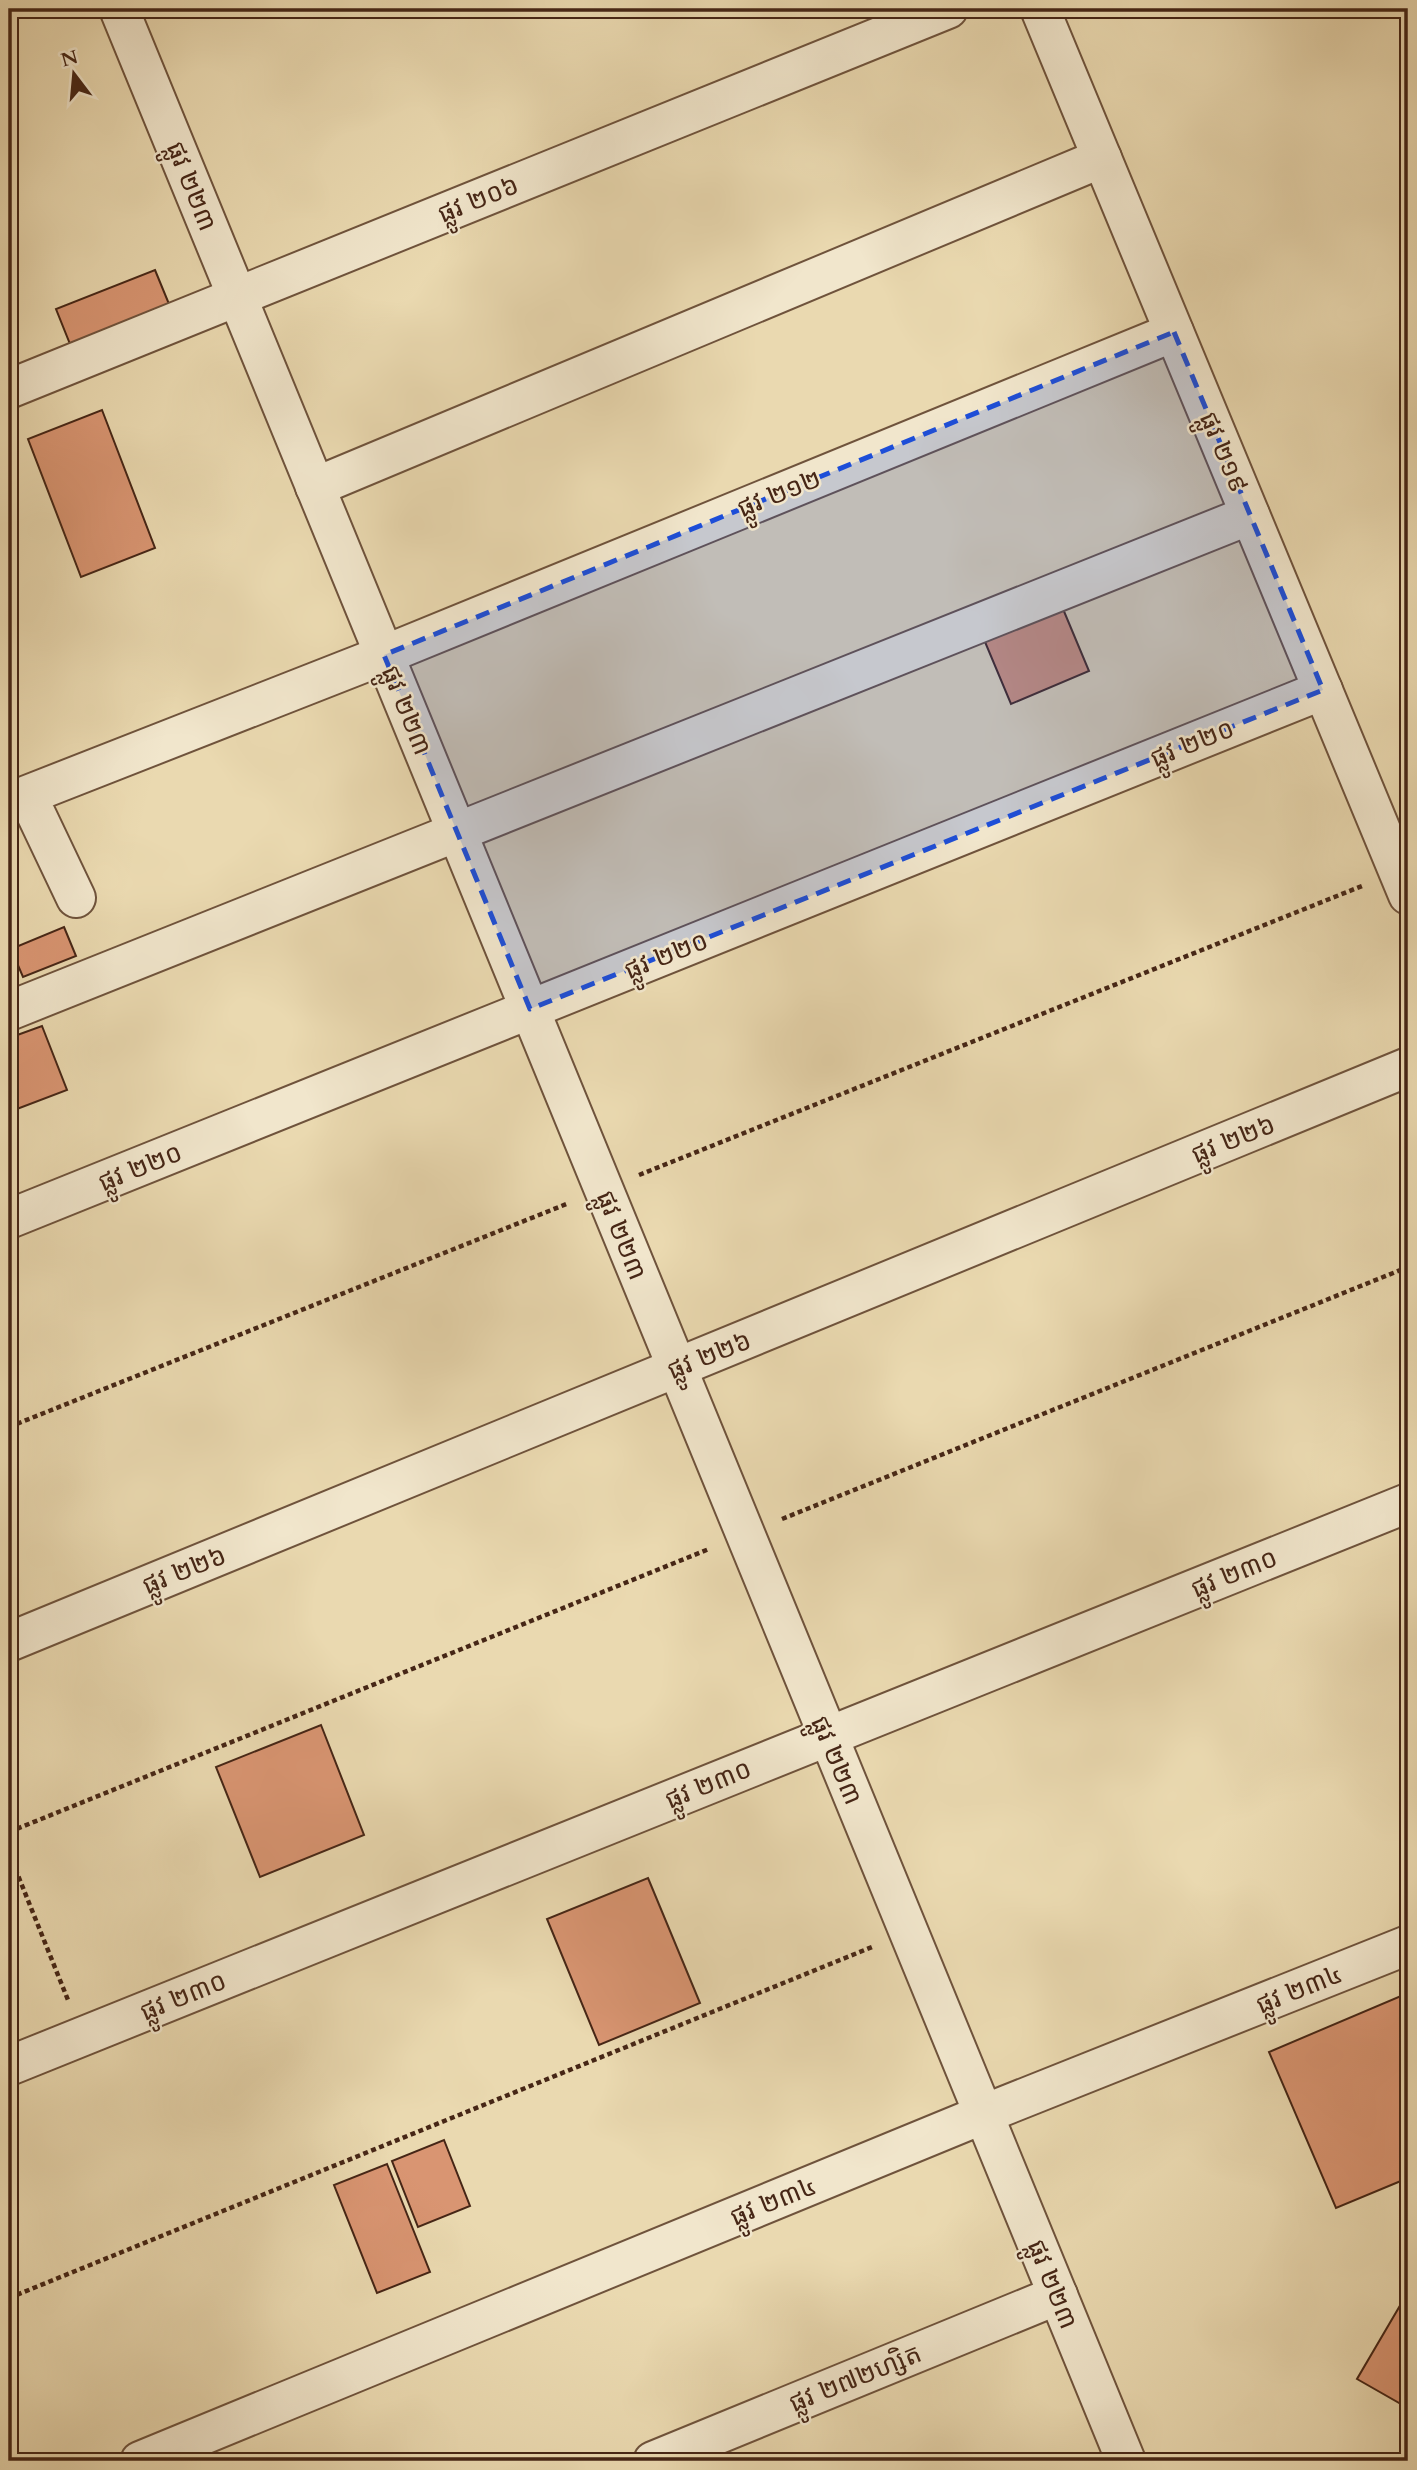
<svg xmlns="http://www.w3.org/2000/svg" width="1417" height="2470" font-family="Cardo,'Noto Sans Khmer',serif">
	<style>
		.building { fill: #d99572; stroke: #462616; stroke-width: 2 }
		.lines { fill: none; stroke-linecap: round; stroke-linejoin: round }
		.minor-casing { stroke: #6f533c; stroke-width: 42 }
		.path { stroke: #462616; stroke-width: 4.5; stroke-dasharray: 5 3.5; stroke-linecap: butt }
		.minor { stroke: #f1e6cc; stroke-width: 38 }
		.marked { fill: #1d4ed8; fill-opacity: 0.2; stroke: #1d4ed8; stroke-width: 5; stroke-dasharray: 14 9; stroke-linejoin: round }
		.labels { text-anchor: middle; stroke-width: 5; stroke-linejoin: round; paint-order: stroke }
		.street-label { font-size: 26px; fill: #462616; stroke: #f1e6cc }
	</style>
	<rect width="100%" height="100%" fill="#ead9b0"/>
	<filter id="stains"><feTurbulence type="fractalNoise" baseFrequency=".00286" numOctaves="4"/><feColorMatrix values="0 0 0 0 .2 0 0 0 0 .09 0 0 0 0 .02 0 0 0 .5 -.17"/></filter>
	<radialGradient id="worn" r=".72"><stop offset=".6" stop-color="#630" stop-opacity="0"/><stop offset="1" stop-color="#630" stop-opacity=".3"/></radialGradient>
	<g class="building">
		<path d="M155,270L169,304L70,344L56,309Z"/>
		<path d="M102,410L155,548L81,577L28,439Z"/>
		<path d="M1058,597L1089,671L1011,704L980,630Z"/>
		<path d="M64,927L76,956L23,977L11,949Z"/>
		<path d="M42,1026L67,1090L9,1112V1038Z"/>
		<path d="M321,1725L364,1835L260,1877L216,1767Z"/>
		<path d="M648,1878L700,2003L599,2045L547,1919Z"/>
		<path d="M1408,1993V2178L1336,2208L1269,2052Z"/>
		<path d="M444,2140L470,2206L418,2227L392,2161Z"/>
		<path d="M387,2164L430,2272L377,2293L334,2185Z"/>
		<path d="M1408,2292V2408L1357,2379Z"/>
	</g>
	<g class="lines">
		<g class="minor-casing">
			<g id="minor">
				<path d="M119,9L1126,2461"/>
				<path d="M1040,9L1408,895"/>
				<path d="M9,389L948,9"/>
				<path d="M315,487L1102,158"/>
				<path d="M76,898L27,795L384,655L1174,332"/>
				<path d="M9,1011L1250,515"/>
				<path d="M9,1219L1323,690"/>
				<path d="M9,1642L1408,1067"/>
				<path d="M9,2066L1408,1503"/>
				<path d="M140,2461L984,2114L1408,1945"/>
				<path d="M653,2461L1058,2295"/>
			</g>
		</g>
		<g class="path">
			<path d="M639,1175L1362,886"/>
			<path d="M9,1427L569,1203"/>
			<path d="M782,1519L1408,1267"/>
			<path d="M9,1832L709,1549"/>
			<path d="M9,1853L68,2000"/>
			<path d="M9,2298L872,1947"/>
		</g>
		<use href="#minor" class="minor"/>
	</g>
	<path class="marked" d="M1174,332L1323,690L530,1009L384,655Z"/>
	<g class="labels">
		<g class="street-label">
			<text transform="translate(192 186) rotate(68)" y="9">ផ្លូវ ២២៣</text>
			<text transform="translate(478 199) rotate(-22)" y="9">ផ្លូវ ២០៦</text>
			<text transform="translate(1224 452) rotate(67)" y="9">ផ្លូវ ២១៩</text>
			<text transform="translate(779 493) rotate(-22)" y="9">ផ្លូវ ២១២</text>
			<text transform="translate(407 710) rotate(68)" y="9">ផ្លូវ ២២៣</text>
			<text transform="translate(1192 743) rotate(-22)" y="9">ផ្លូវ ២២០</text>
			<text transform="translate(666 955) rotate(-22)" y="9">ផ្លូវ ២២០</text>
			<text transform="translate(1233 1139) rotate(-22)" y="9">ផ្លូវ ២២៦</text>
			<text transform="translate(140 1167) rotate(-22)" y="9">ផ្លូវ ២២០</text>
			<text transform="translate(622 1235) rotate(68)" y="9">ផ្លូវ ២២៣</text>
			<text transform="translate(709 1355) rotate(-22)" y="9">ផ្លូវ ២២៦</text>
			<text transform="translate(184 1570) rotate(-22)" y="9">ផ្លូវ ២២៦</text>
			<text transform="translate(1234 1573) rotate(-22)" y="9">ផ្លូវ ២៣០</text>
			<text transform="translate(837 1760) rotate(67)" y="9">ផ្លូវ ២២៣</text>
			<text transform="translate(708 1784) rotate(-22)" y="9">ផ្លូវ ២៣០</text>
			<text transform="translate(1299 1989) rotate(-22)" y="9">ផ្លូវ ២៣៤</text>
			<text transform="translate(183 1996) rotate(-22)" y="9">ផ្លូវ ២៣០</text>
			<text transform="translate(773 2201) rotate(-22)" y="9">ផ្លូវ ២៣៤</text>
			<text transform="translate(1053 2284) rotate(68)" y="9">ផ្លូវ ២២៣</text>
			<text transform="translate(855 2378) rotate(-22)" y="9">ផ្លូវ ២៧២ហ្សិត</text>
		</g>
	</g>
	<rect width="1417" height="2470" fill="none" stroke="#ead9b0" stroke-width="35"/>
	<rect x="10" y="10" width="1396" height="2449" fill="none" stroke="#462616" stroke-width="3.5"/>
	<rect x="18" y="18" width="1382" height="2435" fill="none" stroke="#462616" stroke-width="2"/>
	<g transform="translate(74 74) rotate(344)" stroke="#f1e6cc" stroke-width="5" paint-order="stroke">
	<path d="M0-5L12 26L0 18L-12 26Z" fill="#462616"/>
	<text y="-10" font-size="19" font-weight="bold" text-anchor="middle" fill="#462616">N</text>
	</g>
	<rect width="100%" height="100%" filter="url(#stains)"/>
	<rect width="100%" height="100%" fill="url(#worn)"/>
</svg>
